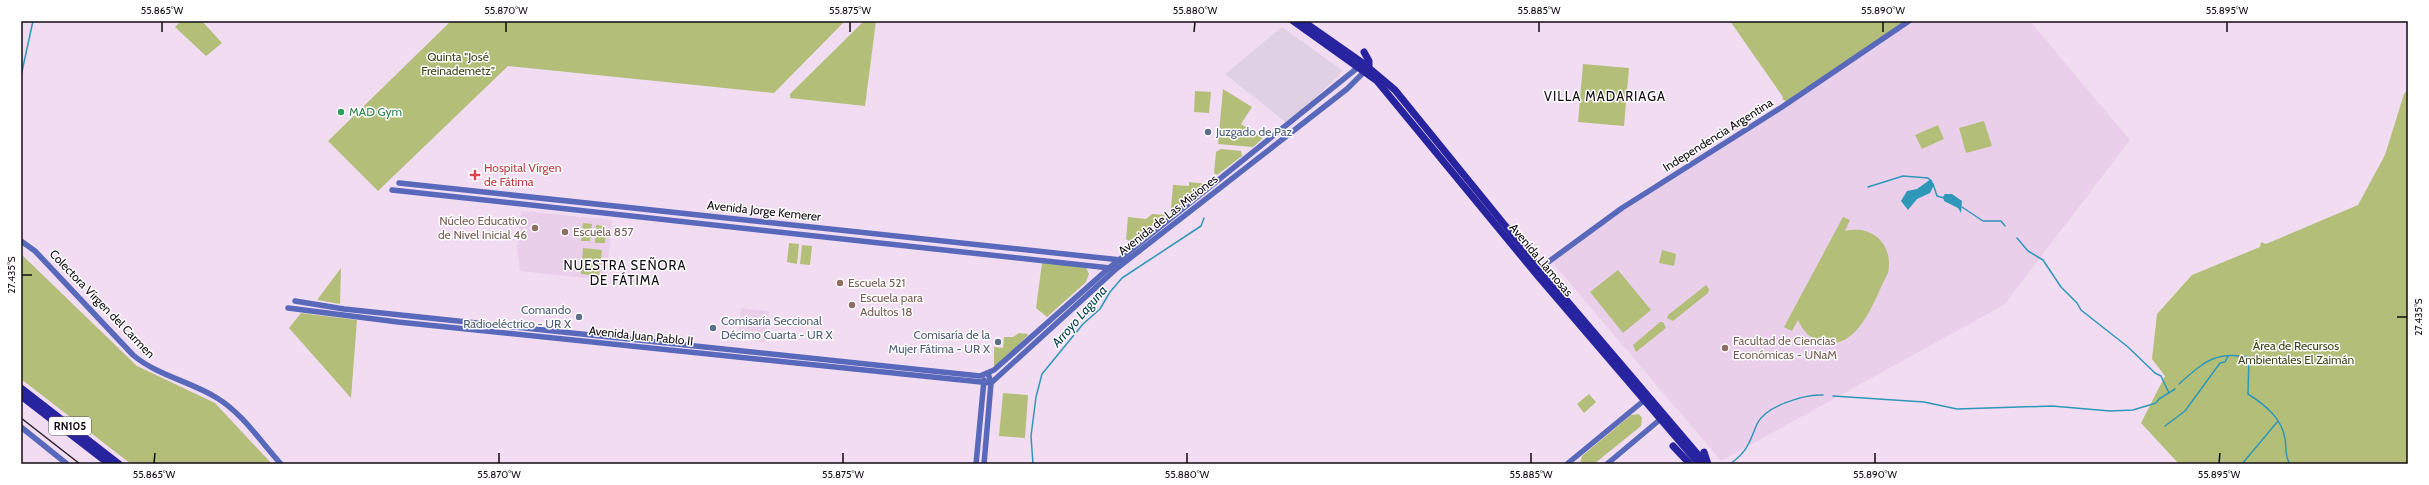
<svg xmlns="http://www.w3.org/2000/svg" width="2429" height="485" font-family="Cabin,sans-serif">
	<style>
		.commercial { fill: #dfd0e3 }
		.built { fill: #eacfeb }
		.green { fill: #b3bf78 }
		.water { fill: #2f97b8 }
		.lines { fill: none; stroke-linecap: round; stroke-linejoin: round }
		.stream { stroke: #2f97b8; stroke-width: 1.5 }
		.secondary { stroke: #5868ba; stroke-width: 5.5 }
		.highway { stroke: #2824a0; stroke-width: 7 }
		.rail { stroke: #282029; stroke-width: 1.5 }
		.ticks { fill: none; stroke: #110b12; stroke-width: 1.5 }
		.leisure-dot { fill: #2e9e5b; stroke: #fff; stroke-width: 1.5 }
		.service-dot { fill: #5c6f8a; stroke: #fff; stroke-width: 1.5 }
		.health-dot { fill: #e0444e; stroke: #fff; stroke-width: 1.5 }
		.education-dot { fill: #8d6e63; stroke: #fff; stroke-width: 1.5 }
		.labels { text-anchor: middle; stroke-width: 3; stroke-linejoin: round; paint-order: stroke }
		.shield { fill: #fff; stroke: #585459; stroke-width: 1 }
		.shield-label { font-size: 11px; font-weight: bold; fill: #110b12 }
		.park-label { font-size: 12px; fill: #3d4318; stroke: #fff }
		.leisure-label { font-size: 12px; fill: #27864d; stroke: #fff; text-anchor: start }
		.service-label { font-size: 12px; fill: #4e5e75; stroke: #fff; text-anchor: start }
		.street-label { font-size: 12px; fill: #110b12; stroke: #fff }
		.health-label { font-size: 12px; fill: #be3a42; stroke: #fff; text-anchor: start }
		.education-label { font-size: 12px; fill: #785e54; stroke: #fff; text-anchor: start }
		.neighbourhood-label { font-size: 13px; letter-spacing: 1px; fill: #110b12; stroke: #fff }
		.water-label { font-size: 13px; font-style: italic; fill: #003d4e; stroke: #fff }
		.neatline { fill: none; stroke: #110b12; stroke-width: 1.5 }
		.ticks-label { font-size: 10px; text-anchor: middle; fill: #110b12 }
	</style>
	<rect width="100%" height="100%" fill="#f1dcf2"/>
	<path class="commercial" d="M1282,27L1343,71L1288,124L1225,74Z"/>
	<g class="built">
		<path d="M1913,21H2030L2130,140L2004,305L1721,461L1552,262L1614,216Z"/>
		<path d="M521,211L612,220L606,280L520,271L517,247Z"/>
		<path d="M741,308L769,311L765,342L738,339Z"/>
	</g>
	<g class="green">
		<path d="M181,21H202L222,43L206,56L175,27Z"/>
		<path d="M451,21H845L774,93L508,66L378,191L328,141Z"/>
		<path d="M864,21H876L865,106L790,98V94Z"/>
		<path d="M1730,21H1905L1787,102L1782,99L1783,97Z"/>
		<path d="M1583,64L1629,68L1624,126L1578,122Z"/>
		<path d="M1223,89L1252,107L1241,124L1263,138L1253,147L1218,144Z"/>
		<path d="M2408,89V464H2179L2141,423L2165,376L2152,359L2157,314L2192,275L2260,247L2261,242L2266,244L2358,205L2385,155L2404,94Z"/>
		<path d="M1195,91L1211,92L1209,113L1194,112Z"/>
		<path d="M1984,121L1992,146L1966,153L1959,128Z"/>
		<path d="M1938,125L1944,139L1922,149L1915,135Z"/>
		<path d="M1221,149L1241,151L1242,156L1217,175L1214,173L1216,152Z"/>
		<path d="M1189,182L1208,184L1174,210L1171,208L1173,185L1189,186Z"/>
		<path d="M1152,214L1166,215L1132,243L1126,239L1128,217L1146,219Z"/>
		<path d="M1843,217L1850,220L1845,231C1873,224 1894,245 1888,273C1874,299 1859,352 1822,342C1810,339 1803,331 1798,320L1792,331L1784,327Z"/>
		<path d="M583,223L592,224L590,241H581Z"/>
		<path d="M596,225L606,226L605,243H595Z"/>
		<path d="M789,243L799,244L797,264L787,262Z"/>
		<path d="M802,245L812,246L810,265L800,264Z"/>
		<path d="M583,248L602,250L599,276L581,274Z"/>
		<path d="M1662,250L1676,254L1674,266L1659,263Z"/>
		<path d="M21,254L137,366L215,403L272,464H131L21,379Z"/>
		<path d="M1042,263L1085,265L1089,274L1086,282L1047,317L1036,308Z"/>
		<path d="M341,268L340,304L317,300Z"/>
		<path d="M1618,270L1651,310L1623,333L1590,292Z"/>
		<path d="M1706,285L1709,289L1708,293L1673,321L1667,318L1668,315Z"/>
		<path d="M301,313L357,320L351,398L289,328Z"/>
		<path d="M1660,322H1663L1666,328L1636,352L1633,345Z"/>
		<path d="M1019,333L1028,334L1027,336L994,370V347L1003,348L1004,337H1013Z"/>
		<path d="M1003,393L1028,395L1025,438L999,436Z"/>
		<path d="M1589,394L1596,402L1584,413L1577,404Z"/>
		<path d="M1639,414L1642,418L1641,426L1594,464L1580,463L1582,456L1631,415Z"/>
	</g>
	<g class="water">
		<path d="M1931,179L1934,185L1930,193L1917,199L1908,210L1901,201L1907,191L1917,189Z"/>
		<path d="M1945,194H1952L1962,201L1961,213L1958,208L1944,201L1943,197Z"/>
	</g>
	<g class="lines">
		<g class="stream">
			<path d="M21,76L33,21"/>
			<path d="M1933,184L1937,196L1944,198"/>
			<path d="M1868,187L1903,176L1928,178L1931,181"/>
			<path d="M1962,207L1983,221H2001L2005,226"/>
			<path d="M2017,238L2028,251L2043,260L2061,287L2077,303L2081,310L2128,347L2155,373L2161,376L2169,393"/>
			<path d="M2179,384C2204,362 2214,351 2249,357L2248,394C2265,405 2282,418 2285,439C2287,449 2284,455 2290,464"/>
			<path d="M1833,396L1924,402L1957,409L2052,406L2110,411L2133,410L2156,403L2159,399L2175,389"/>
			<path d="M2165,426L2185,411L2220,363L2225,362L2228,356"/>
			<path d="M1033,464L1031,436L1036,397L1042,374L1083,324L1100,309L1110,292L1122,278L1201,226L1204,218"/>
			<path d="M1730,464C1748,451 1749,443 1757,424C1765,406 1805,394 1823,395"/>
			<path d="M2242,464L2278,421"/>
		</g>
		<g class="secondary">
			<path d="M399,183L1121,260"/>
			<path d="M392,190L1110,268"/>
			<path d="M21,241L35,251L133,355C158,376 190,381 217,398C242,413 261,442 281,464"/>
			<path d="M1540,268L1622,208L1782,107L1909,21"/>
			<path d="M295,301L344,309L980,376L994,370L1109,268L1361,65"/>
			<path d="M288,308L398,322L991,383L1116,269L1347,89L1366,70"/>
			<path d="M21,427L67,464"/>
			<path d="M976,464L984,380"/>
			<path d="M984,464L991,383L988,373"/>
			<path d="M1567,464L1647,398"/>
			<path d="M1607,464L1663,417"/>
		</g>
		<g class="highway">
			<path d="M1293,21L1377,81L1537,275L1699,464"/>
			<path d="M1303,21L1363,63L1395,90L1551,282L1706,464"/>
			<path d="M1364,52L1369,61V68"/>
			<path d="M21,388L119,464"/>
			<path d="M21,396L109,464"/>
			<path d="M1673,446L1690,464"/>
			<path d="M1704,452L1708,464"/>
		</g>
		<path class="rail" d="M21,418L80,464"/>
	</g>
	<path class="ticks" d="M162,32V22M506,32V22M850,32V22M1194,32L1195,22M1539,32V22M1883,32V22M2227,32V22M22,275H32M2397,317H2407M154,463L155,453M499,463V453M843,463V453M1187,463V453M1531,463V453M1875,463V453M2219,463L2220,453"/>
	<circle class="leisure-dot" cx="341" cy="112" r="4"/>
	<g class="service-dot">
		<circle cx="1208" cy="132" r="4"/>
		<circle cx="579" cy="317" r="4"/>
		<circle cx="713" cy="328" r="4"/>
		<circle cx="998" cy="342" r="4"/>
	</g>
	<path class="health-dot" d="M473 169h4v4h4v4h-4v4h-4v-4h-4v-4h4z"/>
	<g class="education-dot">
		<circle cx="535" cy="228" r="4"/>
		<circle cx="565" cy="232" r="4"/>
		<circle cx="840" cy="283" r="4"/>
		<circle cx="852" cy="305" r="4"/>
		<circle cx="1725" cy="348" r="4"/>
	</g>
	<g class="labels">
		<rect class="shield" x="49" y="417" width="42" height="18" rx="3"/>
		<g class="shield-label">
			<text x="70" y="430">RN105</text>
		</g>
		<g class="park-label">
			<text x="458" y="61">Quinta "José<tspan x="458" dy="14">Freinademetz"</tspan></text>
			<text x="2296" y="350">Área de Recursos<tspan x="2296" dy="14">Ambientales El Zaimán</tspan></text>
		</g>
		<g class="leisure-label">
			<text x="349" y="116">MAD Gym</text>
		</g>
		<g class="service-label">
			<text x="1216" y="136">Juzgado de Paz</text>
			<text x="571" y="314" text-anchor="end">Comando<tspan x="571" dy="14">Radioeléctrico - UR X</tspan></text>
			<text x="721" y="325">Comisaría Seccional<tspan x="721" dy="14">Décimo Cuarta - UR X</tspan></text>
			<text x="990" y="339" text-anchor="end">Comisaría de la<tspan x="990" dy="14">Mujer Fátima - UR X</tspan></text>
		</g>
		<g class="street-label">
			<text transform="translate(1718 135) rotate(-32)" y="4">Independencia Argentina</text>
			<text transform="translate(764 211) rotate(6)" y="4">Avenida Jorge Kemerer</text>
			<text transform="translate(1168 215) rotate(-38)" y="4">Avenida de Las Misiones</text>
			<text transform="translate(1541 260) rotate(50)" y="4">Avenida Llamosas</text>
			<text transform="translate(102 304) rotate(46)" y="4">Colectora Vírgen del Carmen</text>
			<text transform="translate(641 336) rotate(6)" y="4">Avenida Juan Pablo II</text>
		</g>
		<g class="health-label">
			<text x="484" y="172">Hospital Vírgen<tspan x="484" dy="14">de Fátima</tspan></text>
		</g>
		<g class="education-label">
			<text x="527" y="225" text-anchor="end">Núcleo Educativo<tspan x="527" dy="14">de Nivel Inicial 46</tspan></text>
			<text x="573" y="236">Escuela 857</text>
			<text x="848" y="287">Escuela 521</text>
			<text x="860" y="302">Escuela para<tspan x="860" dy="14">Adultos 18</tspan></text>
			<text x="1733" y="345">Facultad de Ciencias<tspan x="1733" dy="14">Económicas - UNaM</tspan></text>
		</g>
		<g class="neighbourhood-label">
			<text x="1605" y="101">VILLA MADARIAGA</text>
			<text x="625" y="270">NUESTRA SEÑORA<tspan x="625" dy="15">DE FÁTIMA</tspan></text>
		</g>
		<g class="water-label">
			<text transform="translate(1079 316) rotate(-49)" y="5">Arroyo Laguna</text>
		</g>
	</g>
	<rect width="2429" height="485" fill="none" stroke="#ffffff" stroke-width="44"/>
	<rect x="22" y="22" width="2385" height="441" class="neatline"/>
	<g class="ticks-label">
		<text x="162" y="14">55.865°W</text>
		<text x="506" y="14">55.870°W</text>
		<text x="850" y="14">55.875°W</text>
		<text x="1195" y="14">55.880°W</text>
		<text x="1539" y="14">55.885°W</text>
		<text x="1883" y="14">55.890°W</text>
		<text x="2227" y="14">55.895°W</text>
		<text transform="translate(11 275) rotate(-90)" y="4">27.435°S</text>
		<text transform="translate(2418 317) rotate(-90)" y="4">27.435°S</text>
		<text x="154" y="478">55.865°W</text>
		<text x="499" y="478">55.870°W</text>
		<text x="843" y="478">55.875°W</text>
		<text x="1187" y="478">55.880°W</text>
		<text x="1531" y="478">55.885°W</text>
		<text x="1875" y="478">55.890°W</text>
		<text x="2219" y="478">55.895°W</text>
	</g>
</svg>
